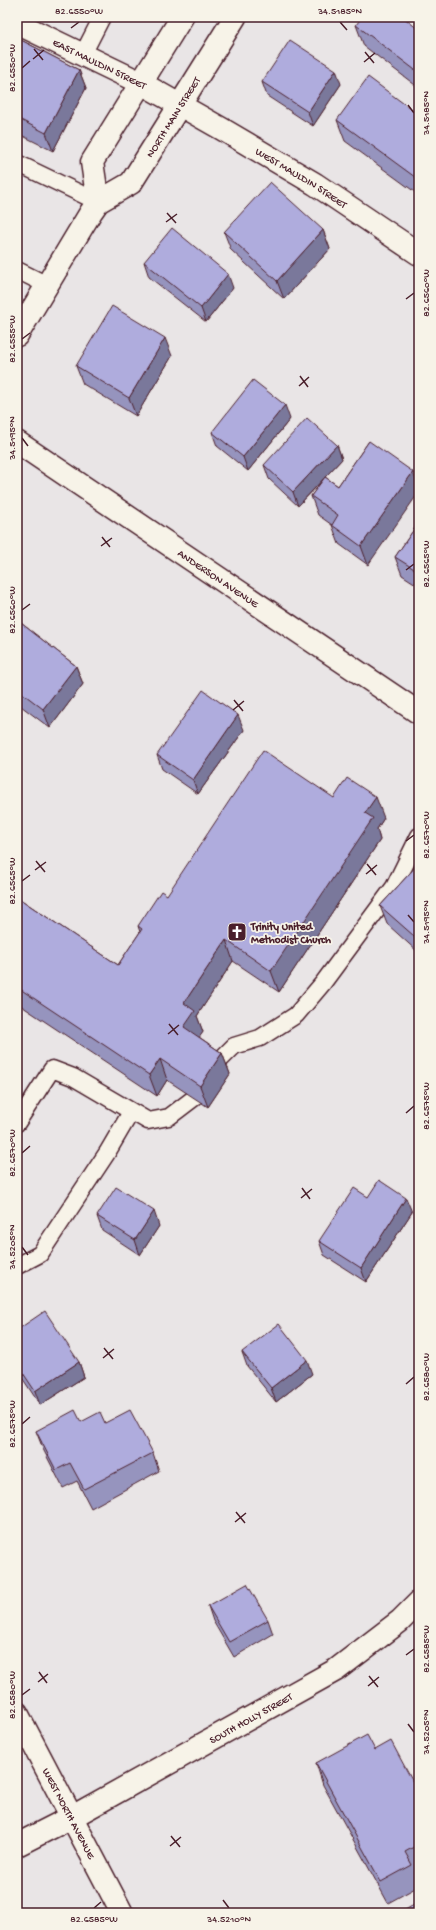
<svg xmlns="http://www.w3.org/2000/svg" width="436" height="1930" font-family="'Gochi Hand',sans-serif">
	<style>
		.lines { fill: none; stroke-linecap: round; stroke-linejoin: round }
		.lane-casing { stroke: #4a1f2b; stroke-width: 19 }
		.street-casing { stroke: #4a1f2b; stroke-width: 25 }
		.secondary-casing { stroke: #4a1f2b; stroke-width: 25 }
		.primary-casing { stroke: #4a1f2b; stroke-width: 25 }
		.lane { stroke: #f7f3e8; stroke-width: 16 }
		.street { stroke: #f7f3e8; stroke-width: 22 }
		.secondary { stroke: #f7f3e8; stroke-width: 22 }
		.primary { stroke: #f7f3e8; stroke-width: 22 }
		.wall { fill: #9694be; stroke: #4a1f2b }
		.shaded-wall { fill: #7a789b; stroke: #4a1f2b }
		.building { fill: #afacdd; stroke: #4a1f2b }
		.ticks { fill: none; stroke: #4a1f2b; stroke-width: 1.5 }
		.labels { text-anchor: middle; stroke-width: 3.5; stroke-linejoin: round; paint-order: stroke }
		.street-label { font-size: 11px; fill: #4a1f2b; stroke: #f7f3e8 }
		.poi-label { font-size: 11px; font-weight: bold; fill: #4a1f2b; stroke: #f7f3e8; text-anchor: start }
		.neatline { fill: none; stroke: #4a1f2b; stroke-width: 1.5 }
		.ticks-label { font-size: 10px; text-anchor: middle; fill: #4a1f2b }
	</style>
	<rect width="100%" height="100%" fill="#e9e5e6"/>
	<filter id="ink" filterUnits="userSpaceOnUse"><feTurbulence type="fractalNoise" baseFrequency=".025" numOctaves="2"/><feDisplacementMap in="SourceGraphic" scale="8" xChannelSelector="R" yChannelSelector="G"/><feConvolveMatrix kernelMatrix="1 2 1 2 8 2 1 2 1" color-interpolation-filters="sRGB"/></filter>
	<g filter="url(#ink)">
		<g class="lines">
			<g class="lane-casing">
				<g id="lane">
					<path d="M83,54L102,17"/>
					<path d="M17,163L98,202"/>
					<path d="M17,270L47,285"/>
					<path d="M216,1064L234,1046L260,1038L296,1015L323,983L394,887L419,836"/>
					<path d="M17,1123L52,1069L73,1077L148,1121L169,1117L194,1098"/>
					<path d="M17,1266L40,1254L107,1153L131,1112"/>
				</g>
			</g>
			<g class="street-casing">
				<g id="street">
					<path id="s1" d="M17,442L419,713"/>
					<path id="s2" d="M17,1845L72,1817L336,1670L400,1621L419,1602"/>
				</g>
			</g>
			<g class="secondary-casing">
				<g id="secondary">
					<path id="s3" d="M17,23L141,83L222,129L315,184L419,254"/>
					<path id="s4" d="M17,1713L122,1913"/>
				</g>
			</g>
			<g class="primary-casing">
				<g id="primary">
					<path d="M98,202L92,162L182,17"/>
					<path id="s5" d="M17,335L91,212L98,202L131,183L235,17"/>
				</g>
			</g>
			<use href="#lane" class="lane"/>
			<use href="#street" class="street"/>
			<use href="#secondary" class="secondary"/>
			<use href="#primary" class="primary"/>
		</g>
		<g class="wall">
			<path d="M356,25L419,30V88L364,46Z"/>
			<path d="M17,38L79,70L86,88L53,151L17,133Z"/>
			<path d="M262,82L341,84L313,126L267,96Z"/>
			<path d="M419,115V195L345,141L337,120Z"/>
			<path d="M323,230L330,249L284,299L231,250L224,232Z"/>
			<path d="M144,262L233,288L206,322L149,277Z"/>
			<path d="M172,356L136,416L83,384L76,366Z"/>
			<path d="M290,419L248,471L217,446L212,432Z"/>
			<path d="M369,441L368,565L339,544L332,525L318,515L311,496L324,479L298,506L269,479L264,465L337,445L342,459L325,477L338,486Z"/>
			<path d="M419,522V586L402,575L395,557Z"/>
			<path d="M17,620L76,666L83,684L50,728L17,703Z"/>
			<path d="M244,730L198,794L162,769L157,755Z"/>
			<path d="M334,798L384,818L377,829L380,840L279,992L233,961L197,1016L203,1032L199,1037L222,1053L230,1074L208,1107L167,1080L157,1096L17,1003V897L118,965L140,932L138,926L167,895Z"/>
			<path d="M419,863V953L387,924L380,906Z"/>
			<path d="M368,1197L412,1212L366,1282L324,1255L319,1241Z"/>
			<path d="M97,1216L159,1226L140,1255L102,1230Z"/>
			<path d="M17,1330L79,1362L84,1377L40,1405L17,1370Z"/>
			<path d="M242,1352L312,1374L276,1402L247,1366Z"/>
			<path d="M81,1422L105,1423L153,1453L159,1471L91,1508L77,1481L63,1488L43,1449L36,1431Z"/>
			<path d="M208,1606L268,1620L273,1634L234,1657L213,1621Z"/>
			<path d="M375,1750L414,1784L419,1781V1869L415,1872L419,1884V1886L388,1903L323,1785L316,1763Z"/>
		</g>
		<g class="shaded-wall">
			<path d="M79,70L86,88L53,151L46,133Z"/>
			<path d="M336,70L341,84L313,126L308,112Z"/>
			<path d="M323,230L330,249L284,299L277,281Z"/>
			<path d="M228,274L233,288L206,322L201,308Z"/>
			<path d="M165,338L172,356L136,416L129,398Z"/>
			<path d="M285,405L290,419L248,471L243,457Z"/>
			<path d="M337,445L342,459L298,506L293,492Z"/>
			<path d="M413,472L419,489V492L368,565L361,546Z"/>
			<path d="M76,666L83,684L50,728L43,709Z"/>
			<path d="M238,715L244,730L198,794L193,780Z"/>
			<path d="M376,797L384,818L377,829L380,840L279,992L271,971L365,813Z"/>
			<path d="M419,930V951L414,936Z"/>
			<path d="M226,940L233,961L197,1016L203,1032L192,1048L184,1027V1003Z"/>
			<path d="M222,1053L230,1074L208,1107L200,1086Z"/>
			<path d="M160,1059L167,1080L157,1096L149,1075Z"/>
			<path d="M406,1198L412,1212L366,1282L361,1268Z"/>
			<path d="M154,1211L159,1226L140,1255L135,1240Z"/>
			<path d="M307,1360L312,1374L276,1402L271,1388Z"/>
			<path d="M79,1362L84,1377L40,1405L35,1391Z"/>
		</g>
		<g class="building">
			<path d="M362,17H403L419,30V73L356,25Z"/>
			<path d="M17,38L79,70L46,133L17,118Z"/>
			<path d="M290,40L336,70L308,112L262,82Z"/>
			<path d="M368,77L419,115V180L337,120Z"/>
			<path d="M270,182L323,230L277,281L224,232Z"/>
			<path d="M172,228L228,274L201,308L144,262Z"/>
			<path d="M112,306L165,338L129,398L76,366Z"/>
			<path d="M253,380L285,405L243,457L212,432Z"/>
			<path d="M307,418L337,445L293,492L264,465Z"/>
			<path d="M369,441L413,472L361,546L332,525L338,515L311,496L325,477L338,486Z"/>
			<path d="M419,522V572L395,557Z"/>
			<path d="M17,620L76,666L43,709L17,689Z"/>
			<path d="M203,690L238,715L193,780L157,755Z"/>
			<path d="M263,750L334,798L347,778L376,797L365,813L373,818L271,971L226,940L184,1003L195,1011L184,1027L222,1053L200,1086L160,1059L149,1075L17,987V897L118,965L142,929L138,926L161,891L167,895Z"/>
			<path d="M419,863V930L414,936L380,906Z"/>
			<path d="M379,1180L406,1198L361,1268L319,1241L354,1188L368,1197Z"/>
			<path d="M116,1187L154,1211L135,1240L97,1216Z"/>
			<path d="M45,1311L79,1362L35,1391L17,1364V1330Z"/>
			<path d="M279,1324L307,1360L271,1388L242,1352Z"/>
			<path d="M75,1410L81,1422L100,1412L105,1423L130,1410L153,1453L84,1489L70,1463L56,1470L36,1431Z"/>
			<path d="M247,1584L268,1620L229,1642L208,1606Z"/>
			<path d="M367,1735L375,1750L391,1741L414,1784L419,1781V1844L405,1852L412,1865L381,1882L316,1763Z"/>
			<path d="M419,1902V1913H400Z"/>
		</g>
	</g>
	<path class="ticks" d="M340,22L347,30M71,28L79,22M34,49L43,60M365,52L374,63M33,59L44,50M364,62L375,53M22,68L30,61M408,105L414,113M167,213L176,223M166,222L177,214M406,299L414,293M22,339L30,333M300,376L308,387M299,386L309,377M22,438L28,446M102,537L110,547M101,546L112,538M406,570L414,564M22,610L30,604M234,700L243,711M233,710L244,701M406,841L414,835M36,861L45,872M367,864L376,875M35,870L46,862M366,874L377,865M22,881L30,875M408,915L414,922M169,1024L178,1035M168,1034L179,1025M406,1113L414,1106M22,1153L30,1146M302,1188L310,1199M301,1198L312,1189M22,1247L28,1255M104,1348L113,1359M103,1358L114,1349M406,1384L414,1377M22,1424L30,1417M236,1512L245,1523M235,1522L246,1513M406,1655L414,1649M39,1672L47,1683M369,1676L378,1687M38,1682L48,1674M368,1686L379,1677M22,1695L30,1689M408,1724L414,1732M171,1836L180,1847M170,1846L181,1837M223,1900L229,1908M94,1908L101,1902"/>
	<defs>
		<g id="church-square" transform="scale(1)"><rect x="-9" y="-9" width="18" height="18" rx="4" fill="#4a1f2b" stroke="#f7f3e8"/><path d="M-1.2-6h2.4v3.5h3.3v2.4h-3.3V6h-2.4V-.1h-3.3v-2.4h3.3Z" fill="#fff"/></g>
	</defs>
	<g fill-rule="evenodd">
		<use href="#church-square" x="237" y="932"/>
	</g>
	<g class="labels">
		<g class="street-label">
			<text dy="4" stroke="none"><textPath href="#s3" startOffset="92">EAST MAULDIN STREET</textPath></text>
			<text dy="4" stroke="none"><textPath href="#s5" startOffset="272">NORTH MAIN STREET</textPath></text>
			<text dy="4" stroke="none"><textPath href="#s3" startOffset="324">WEST MAULDIN STREET</textPath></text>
			<text dy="4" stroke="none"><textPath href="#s1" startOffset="243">ANDERSON AVENUE</textPath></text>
			<text dy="4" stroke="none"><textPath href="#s2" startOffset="266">SOUTH HOLLY STREET</textPath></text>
			<text dy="4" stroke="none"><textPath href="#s4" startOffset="113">WEST NORTH AVENUE</textPath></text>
		</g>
		<g class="poi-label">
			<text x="251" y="930">Trinity United<tspan x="251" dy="13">Methodist Church</tspan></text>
		</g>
	</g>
	<rect width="436" height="1930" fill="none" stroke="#f7f3e8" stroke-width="44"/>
	<rect x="22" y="22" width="392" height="1886" class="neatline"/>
	<g class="ticks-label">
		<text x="79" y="14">82.6550°W</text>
		<text x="340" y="14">34.5185°N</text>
		<text transform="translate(11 68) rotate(-90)" y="4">82.6550°W</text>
		<text transform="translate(425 113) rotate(-90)" y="4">34.5185°N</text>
		<text transform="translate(425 293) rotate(-90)" y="4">82.6560°W</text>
		<text transform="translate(11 339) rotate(-90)" y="4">82.6555°W</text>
		<text transform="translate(11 438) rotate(-90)" y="4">34.5195°N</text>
		<text transform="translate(425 564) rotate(-90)" y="4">82.6565°W</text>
		<text transform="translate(11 610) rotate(-90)" y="4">82.6560°W</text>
		<text transform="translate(425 835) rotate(-90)" y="4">82.6570°W</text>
		<text transform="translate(11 881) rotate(-90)" y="4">82.6565°W</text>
		<text transform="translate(425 922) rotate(-90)" y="4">34.5195°N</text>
		<text transform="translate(425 1106) rotate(-90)" y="4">82.6575°W</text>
		<text transform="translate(11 1153) rotate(-90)" y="4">82.6570°W</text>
		<text transform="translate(11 1247) rotate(-90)" y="4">34.5205°N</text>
		<text transform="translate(425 1377) rotate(-90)" y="4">82.6580°W</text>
		<text transform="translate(11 1424) rotate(-90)" y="4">82.6575°W</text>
		<text transform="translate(425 1649) rotate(-90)" y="4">82.6585°W</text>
		<text transform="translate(11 1695) rotate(-90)" y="4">82.6580°W</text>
		<text transform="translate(425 1732) rotate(-90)" y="4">34.5205°N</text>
		<text x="94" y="1922">82.6585°W</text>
		<text x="229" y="1922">34.5210°N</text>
	</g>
</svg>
